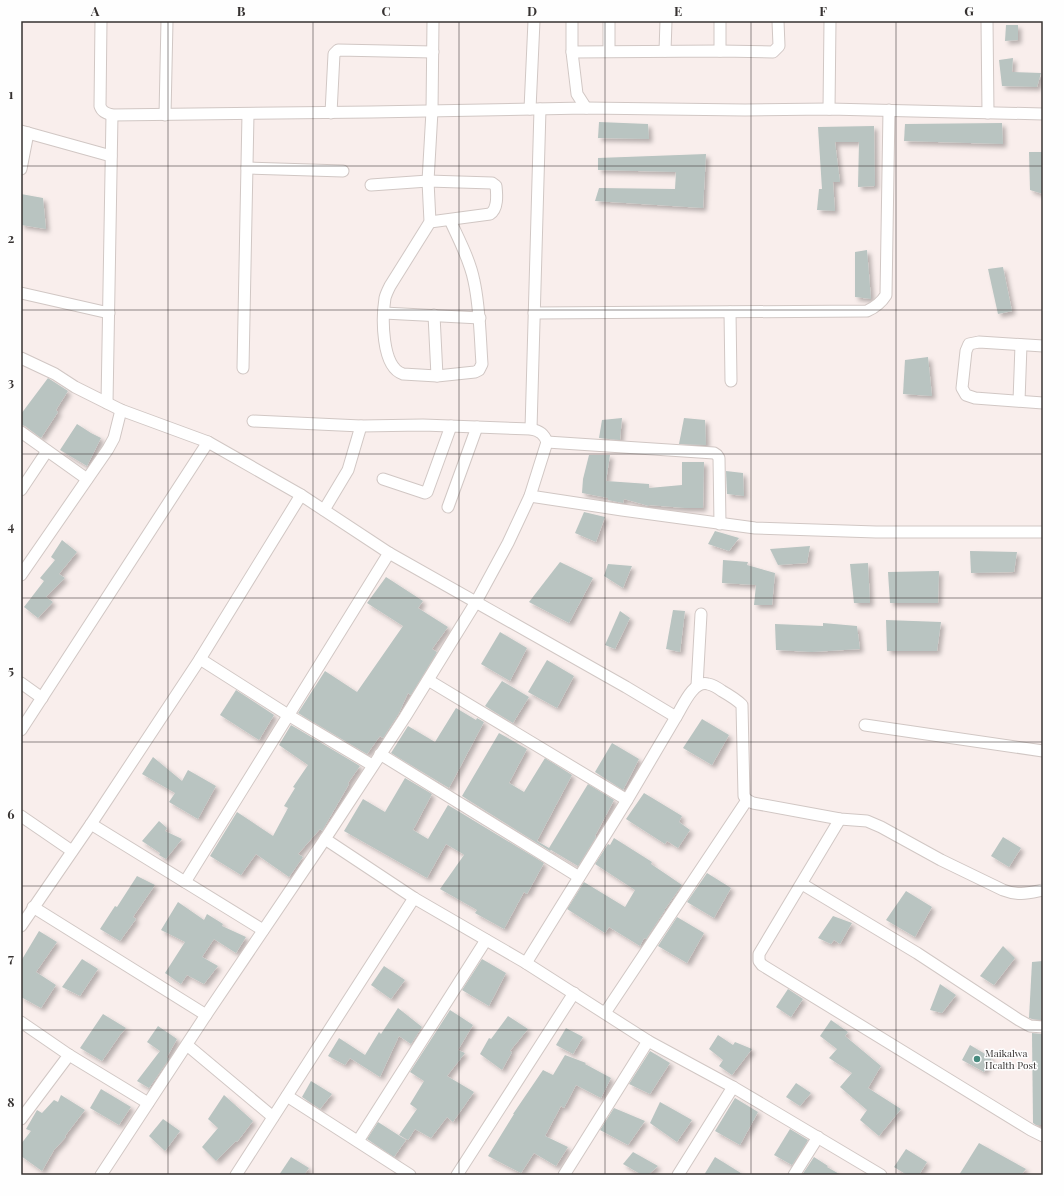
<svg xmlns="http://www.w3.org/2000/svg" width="1064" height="1196" font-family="'Playfair Display',serif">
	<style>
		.building { fill: #b9c4c1; filter: url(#shadow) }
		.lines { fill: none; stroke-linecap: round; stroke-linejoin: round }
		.minor-casing { stroke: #d1c7c4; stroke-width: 13 }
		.minor { stroke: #fff; stroke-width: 11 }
		.grid { fill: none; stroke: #363231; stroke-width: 1; stroke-opacity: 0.55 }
		.poi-dot { fill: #478b7f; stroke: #fefefe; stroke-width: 1.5 }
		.labels { text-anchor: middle; stroke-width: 3; stroke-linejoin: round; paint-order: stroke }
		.poi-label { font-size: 10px; fill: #363231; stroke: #fefefe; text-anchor: start }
		.neatline { fill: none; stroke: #363231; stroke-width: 1.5 }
		.grid-label { font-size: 13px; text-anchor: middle; font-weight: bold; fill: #363231 }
	</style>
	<defs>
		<filter id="shadow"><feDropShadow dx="3.5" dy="3.5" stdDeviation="2" flood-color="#0004"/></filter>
	</defs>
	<rect width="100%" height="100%" fill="#f9eeec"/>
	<g class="building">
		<path d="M1006,25H1018V40L1005,41Z"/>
		<path d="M1013,58L1012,72L1041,73L1037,87L1002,86L999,60Z"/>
		<path d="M599,122L648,124L649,139L598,138Z"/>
		<path d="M1002,123L1003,144L904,141L905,124Z"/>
		<path d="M874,126L875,186L858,187L859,142H835L840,182H833L835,211L817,210L819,189H822L818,127Z"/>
		<path d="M1029,152H1043V194L1030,190Z"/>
		<path d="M706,154L703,208L595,201L599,188L675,189L676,172L598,170V158Z"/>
		<path d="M21,194L43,198L46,229L21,225Z"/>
		<path d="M867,250L871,299L855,297V252Z"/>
		<path d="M1003,267L1012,311L998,314L988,269Z"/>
		<path d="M928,357L932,396L903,394L905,360Z"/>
		<path d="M48,378L68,391L56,410L58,412L41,438L25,426L21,425V414Z"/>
		<path d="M622,418L620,440L599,438L602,420Z"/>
		<path d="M684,418L705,420L706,445L679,444Z"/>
		<path d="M77,424L91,433L101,438L87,466L60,450Z"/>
		<path d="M589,455H610L606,481L649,484V488L682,485V462H704L703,508H685L649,505V506L624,499L623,503L608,500V498L582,493L583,479Z"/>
		<path d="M726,471L743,473L744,496L727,494Z"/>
		<path d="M584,512L605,517L596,542L575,533Z"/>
		<path d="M715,531L739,538L729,551L708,544Z"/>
		<path d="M62,540L77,552L59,574L65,578L46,597L53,602L38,618L24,607L44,581L40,578L55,560L51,557Z"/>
		<path d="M810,546L807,563L778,565L770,549Z"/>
		<path d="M970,551L1017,552L1014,572L971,573Z"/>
		<path d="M723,560L748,562L747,565L775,573L772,605H754L756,585L722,583Z"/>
		<path d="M560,562L593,578L569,623L529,602Z"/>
		<path d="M868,563L870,603H854L850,564Z"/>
		<path d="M608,564L632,566L623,588L604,576Z"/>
		<path d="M939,571L938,603H890L888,572Z"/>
		<path d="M386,577L423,601L418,608L448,627L432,649L437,652L411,695L408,693L399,713L383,738L380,736L367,754L298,713L325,671L357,692L403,626L367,603Z"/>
		<path d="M673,610L685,611L680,652L666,649Z"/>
		<path d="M620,611L630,618L615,649L605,645Z"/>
		<path d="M886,620L941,622L937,651H887Z"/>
		<path d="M823,623L857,626L860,649L812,652L776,650L775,624L823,626Z"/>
		<path d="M500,632L527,648L510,681L481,664Z"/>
		<path d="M547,660L574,676L557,708L528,692Z"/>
		<path d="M502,681L529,697L513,723L485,706Z"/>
		<path d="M236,690L274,715L259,740L220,715Z"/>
		<path d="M456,708L476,720L477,718L484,722L449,788L391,753L408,726L435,742Z"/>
		<path d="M702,719L729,735L712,765L683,748Z"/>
		<path d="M291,725L360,766L348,783L349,784L322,831L320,829L298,854L303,857L289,877L256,854L241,875L210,856L237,812L273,836L288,808L284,806L295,788L293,787L308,765L279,745Z"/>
		<path d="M499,733L527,749L509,783L524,792L545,758L572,775L537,841L549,848L588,784L614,800L595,836L596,837L578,866L551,850L550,851L462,796Z"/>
		<path d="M612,743L639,759L623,790L595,772Z"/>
		<path d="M153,757L182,781L188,770L216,786L198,819L169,802L175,793L142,774Z"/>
		<path d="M405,778L432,794L413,830L428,839L448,805L544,863L527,894L524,892L504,929L475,913L477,910L440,889L464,855L463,854L446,844L427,878L344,831L363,799L385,812Z"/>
		<path d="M644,793L682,816L679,822L690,830L678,848L667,841L665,844L626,819Z"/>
		<path d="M159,821L167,828L165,831L182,839L166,859L159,855L160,853L142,841Z"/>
		<path d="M1003,837L1021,848L1009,867L991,856Z"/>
		<path d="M614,838L652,862L651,864L682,885L665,909V910L646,939L644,938L640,946L609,927L605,933L567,909L584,882L625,907L635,890L595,864L608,844L610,845Z"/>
		<path d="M707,873L731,888L714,918L687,902Z"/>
		<path d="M137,876L155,885L133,917L136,919L120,941L100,929L115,906L117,907Z"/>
		<path d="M906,891L932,907L915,937L886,920Z"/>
		<path d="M178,902L204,920L207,914L223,924L222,926L246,937L236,953L214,939L202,957L218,966L204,984L187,975L181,984L165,973L185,942L161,930Z"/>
		<path d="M833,916L852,923L840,944L834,940L831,944L818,938Z"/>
		<path d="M677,917L704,933L687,963L658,946Z"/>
		<path d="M39,931L57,942L36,972L56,985L41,1008L21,997V961Z"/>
		<path d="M1003,946L1015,958L994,985L980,976Z"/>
		<path d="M82,959L98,969L80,996L62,987Z"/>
		<path d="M482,959L506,973L489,1006L462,990Z"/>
		<path d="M1043,961L1041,1020L1032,1019L1029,1018L1032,962Z"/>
		<path d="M384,966L405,980L391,999L371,985Z"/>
		<path d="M940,984L956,995L942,1013L930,1010Z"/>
		<path d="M788,989L803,999L791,1017L776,1007Z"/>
		<path d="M398,1008L422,1027L411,1044L399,1036L380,1077L350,1058L345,1065L328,1056L339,1038L365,1055L379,1032L381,1034Z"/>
		<path d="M450,1010L473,1025L458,1050L465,1053L447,1076L474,1092L453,1122L447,1117L431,1138L415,1129L408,1140L399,1135L417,1109L410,1104L424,1081L410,1072Z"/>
		<path d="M103,1014L126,1028L120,1035L102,1061L80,1048Z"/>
		<path d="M508,1016L528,1029L510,1051L512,1052L502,1070L480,1054L489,1038L491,1039Z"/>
		<path d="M831,1020L848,1032L845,1036L881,1066L868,1088L901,1109L879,1136L860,1120L867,1110L840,1087L852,1073L829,1058L837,1049L820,1036Z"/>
		<path d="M158,1026L177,1039L167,1057L169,1059L149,1088L137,1081L160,1051L147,1042Z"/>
		<path d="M566,1028L583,1037L573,1054L556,1045Z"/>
		<path d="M1032,1033L1043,1034V1125H1036L1033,1123Z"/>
		<path d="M718,1035L733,1045L735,1042L752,1049L732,1075L719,1066L723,1060L709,1049Z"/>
		<path d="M970,1045L992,1058L984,1072L962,1060Z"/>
		<path d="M650,1051L670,1063L650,1094L629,1084Z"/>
		<path d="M565,1055L586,1063L585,1064L611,1078L601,1098L576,1085L564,1108L561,1106L545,1136L568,1147L556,1166L534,1153L521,1173L488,1156L514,1114H513L543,1070L553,1075Z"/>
		<path d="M311,1081L332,1094L320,1109L302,1097Z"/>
		<path d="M796,1083L811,1093L800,1106L786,1097Z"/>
		<path d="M101,1089L131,1107L119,1125L90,1108Z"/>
		<path d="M61,1095L85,1110L65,1136L66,1137L54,1150L42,1171L21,1156V1144L31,1131L26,1129L37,1110L42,1113L54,1100L58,1102Z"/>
		<path d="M224,1095L253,1121L237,1142L236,1141L216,1161L202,1147L218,1128L208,1119Z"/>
		<path d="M735,1098L758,1112L740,1145L715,1131Z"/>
		<path d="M660,1102L692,1120L677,1142L650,1123Z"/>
		<path d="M614,1108L645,1121L628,1145L600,1130Z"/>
		<path d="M163,1119L180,1131L165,1151L149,1136Z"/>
		<path d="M378,1122L406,1140L394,1157L367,1139Z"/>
		<path d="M790,1129L808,1140L792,1165L774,1155Z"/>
		<path d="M979,1143L1026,1169L1021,1175H959Z"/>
		<path d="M906,1149L927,1162L919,1175H907L894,1167Z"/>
		<path d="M633,1152L658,1166L648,1175H642L623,1164Z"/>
		<path d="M291,1157L309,1168L304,1175H279Z"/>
		<path d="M715,1157L744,1175H704Z"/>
		<path d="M814,1157L828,1166L827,1167L841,1175H802Z"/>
	</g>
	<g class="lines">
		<g class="minor-casing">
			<g id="minor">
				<path d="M101,21L100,106C102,112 106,113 112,115L371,112L586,108L745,110L829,109L1043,114"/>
				<path d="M433,21L432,111L428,181L430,222L390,286C388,290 386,294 385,298C382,317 381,367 403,374L437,376L475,372L479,370L482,364C480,337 480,308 474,281C470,260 459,240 450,220"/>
				<path d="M572,21V52L577,94L586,108"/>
				<path d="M987,21L988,113"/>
				<path d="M609,51V21"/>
				<path d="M665,51L666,21"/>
				<path d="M720,51V21"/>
				<path d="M572,52L720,51L773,52L779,46L778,21"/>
				<path d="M530,109L534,21"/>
				<path d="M829,109L830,21"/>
				<path d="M331,113L334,54L338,50L433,52"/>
				<path d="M165,115L167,21"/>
				<path d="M21,131L111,156"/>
				<path d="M247,168L343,171"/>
				<path d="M21,169L28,133"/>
				<path d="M371,185L428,181L492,183L496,186C497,195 498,209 490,214L430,222"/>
				<path d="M21,293L109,313"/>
				<path d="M730,312L731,381"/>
				<path d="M384,313L480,318"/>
				<path d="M534,313L867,311C876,307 881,303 886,295L889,110"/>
				<path d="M434,315L437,376"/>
				<path d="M1043,346L979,342L969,344L966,351L962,388L966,395L975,398L1043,403"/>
				<path d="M21,358L55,374L75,387L121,410L208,442L301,495L389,553L626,687L676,717C683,706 693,680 708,684C713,685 718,688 722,691C729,695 736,699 742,705L744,796L747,800L753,803L840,819L867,821L881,827L941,860L1003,890C1018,896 1028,893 1043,890"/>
				<path d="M243,368L248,114"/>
				<path d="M1019,401L1021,345"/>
				<path d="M107,403L112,115"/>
				<path d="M531,429L540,109"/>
				<path d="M21,432L87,479"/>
				<path d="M547,442L714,453L717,455L719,458L720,524"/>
				<path d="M383,479L425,493L427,492L451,426"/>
				<path d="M21,490L47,451"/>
				<path d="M530,496L622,510L755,528L876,532H1043"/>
				<path d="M448,507L477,427"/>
				<path d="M324,510L348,470L361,426"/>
				<path d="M21,575L108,449L114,438L121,410"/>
				<path d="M200,659L288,715L372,765"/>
				<path d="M428,680L627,800"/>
				<path d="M21,683L42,698"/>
				<path d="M697,686L701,614"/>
				<path d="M865,725L1043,751"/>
				<path d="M21,730L208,442"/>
				<path d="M380,754L579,877"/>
				<path d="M21,816L72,851"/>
				<path d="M840,819L759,954V961L762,965L1031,1130L1043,1136"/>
				<path d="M91,824L263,930"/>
				<path d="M325,839L414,898L526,963L648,1041L733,1087L881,1175"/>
				<path d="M185,882L389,553"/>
				<path d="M802,884L917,953L1019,1020L1030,1026L1043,1027"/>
				<path d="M33,907L206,1015"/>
				<path d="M21,926L91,824L200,659L301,495"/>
				<path d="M526,963L627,800L676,717"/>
				<path d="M605,1013L747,800"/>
				<path d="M21,1022L69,1055L148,1103"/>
				<path d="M187,1045L273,1117"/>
				<path d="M287,1096L410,1175"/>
				<path d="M21,1119L69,1055"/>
				<path d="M358,1141L486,940"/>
				<path d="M101,1175L206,1015L325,839L405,717L476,602L508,543L530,496L547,442C544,434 540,431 531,429L423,425L361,426L253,421"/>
				<path d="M236,1175L414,898"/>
				<path d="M457,1175L574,993"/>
				<path d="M564,1175L648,1041"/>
				<path d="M678,1175L733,1087"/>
				<path d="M794,1175L818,1137"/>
			</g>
		</g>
		<use href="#minor" class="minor"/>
	</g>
	<path class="grid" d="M168,21V1175M313,21V1175M459,21V1175M605,21V1175M751,21V1175M896,21V1175M21,166H1043M21,310H1043M21,454H1043M21,598H1043M21,742H1043M21,886H1043M21,1030H1043"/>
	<circle class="poi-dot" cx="977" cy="1059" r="4"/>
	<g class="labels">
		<g class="poi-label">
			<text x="985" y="1057">Maikalwa<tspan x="985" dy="12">Health Post</tspan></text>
		</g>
	</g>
	<rect width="1064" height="1196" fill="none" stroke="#fefefe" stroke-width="44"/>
	<rect x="22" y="22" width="1020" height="1152" class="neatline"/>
	<g class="grid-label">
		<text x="95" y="16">A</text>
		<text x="241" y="16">B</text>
		<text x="386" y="16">C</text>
		<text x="532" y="16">D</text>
		<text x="678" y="16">E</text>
		<text x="823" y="16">F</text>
		<text x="969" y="16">G</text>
		<text x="11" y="99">1</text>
		<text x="11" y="243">2</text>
		<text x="11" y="387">3</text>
		<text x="11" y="531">4</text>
		<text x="11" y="675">5</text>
		<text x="11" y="819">6</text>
		<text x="11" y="963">7</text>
		<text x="11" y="1107">8</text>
	</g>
</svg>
